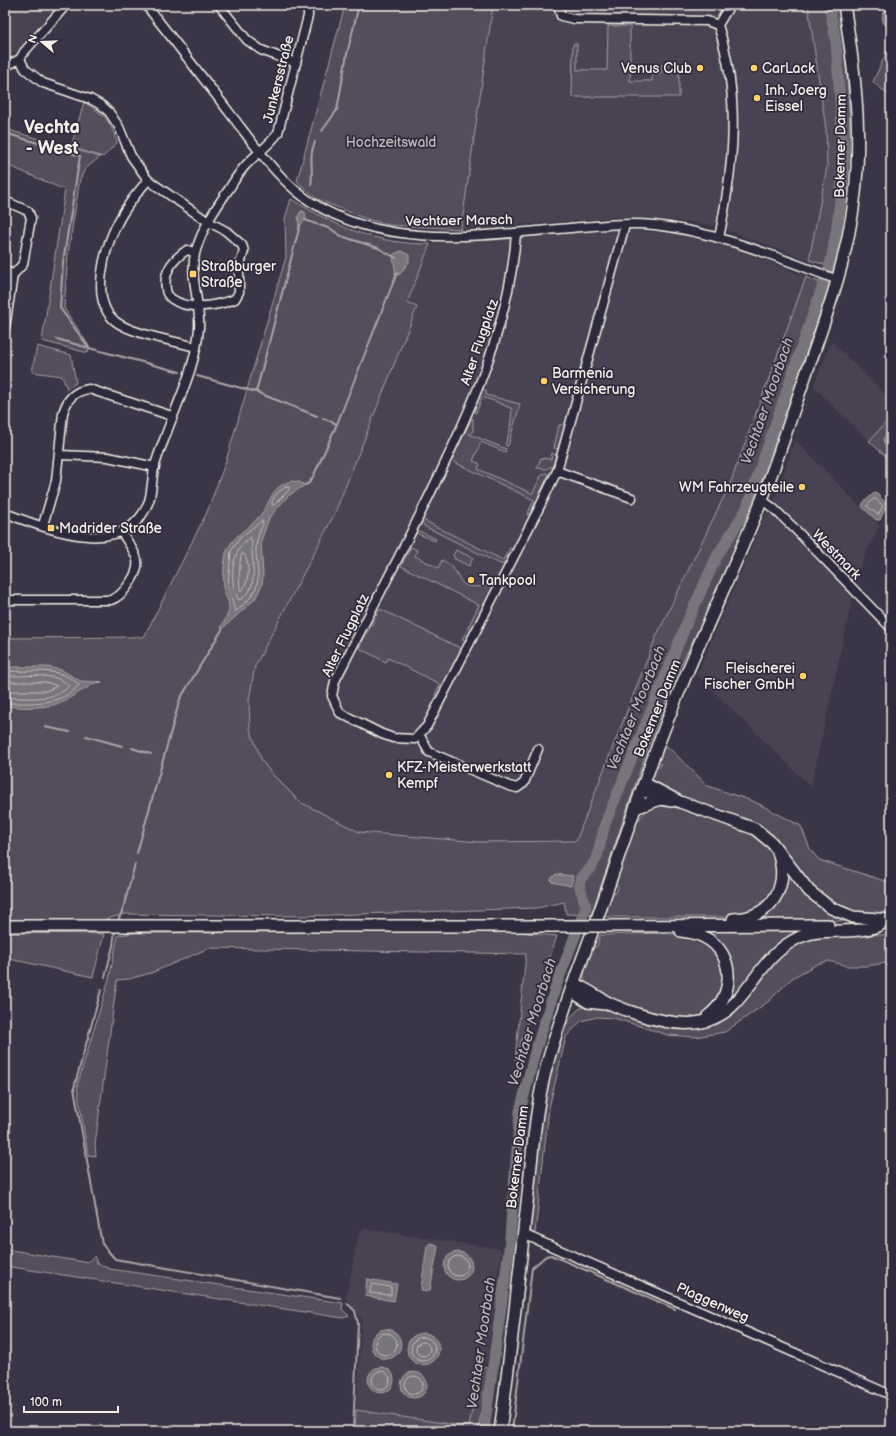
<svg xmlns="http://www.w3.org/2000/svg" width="896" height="1436" font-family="'Balsamiq Sans',sans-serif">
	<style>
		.built { fill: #484352 }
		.green { fill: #534e5c; stroke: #a4a0a2 }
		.water { fill: #78747b; stroke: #aaa6a7 }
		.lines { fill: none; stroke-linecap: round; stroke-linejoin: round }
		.shore { stroke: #c2bfbc; stroke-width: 1 }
		.stream { stroke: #aaa6a7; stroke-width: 2 }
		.river { stroke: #78747b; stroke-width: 11 }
		.minor-casing { stroke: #f4f1e8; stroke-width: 11 }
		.major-casing { stroke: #f4f1e8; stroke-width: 14 }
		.minor { stroke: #2f2a3d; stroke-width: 8 }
		.major { stroke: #2f2a3d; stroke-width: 11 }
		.major-bridge-casing { stroke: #f4f1e8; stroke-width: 14; stroke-linecap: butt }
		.major-bridge { stroke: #2f2a3d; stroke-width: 11 }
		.poi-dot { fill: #ffd166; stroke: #2f2a3d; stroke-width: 1.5 }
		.labels { text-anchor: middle; stroke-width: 3.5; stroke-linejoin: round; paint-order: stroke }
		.poi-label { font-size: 14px; fill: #f4f1e8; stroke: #2f2a3d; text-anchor: start }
		.street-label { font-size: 14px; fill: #f4f1e8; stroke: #2f2a3d }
		.park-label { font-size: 14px; fill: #bcb8b7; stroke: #2f2a3d }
		.water-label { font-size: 15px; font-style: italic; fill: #b6b2b2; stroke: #2f2a3d }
		.district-label { font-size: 18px; font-weight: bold; fill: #f4f1e8; stroke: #2f2a3d }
	</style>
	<rect width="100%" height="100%" fill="#3b3647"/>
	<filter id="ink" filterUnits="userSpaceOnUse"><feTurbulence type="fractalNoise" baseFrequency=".025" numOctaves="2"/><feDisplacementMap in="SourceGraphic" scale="8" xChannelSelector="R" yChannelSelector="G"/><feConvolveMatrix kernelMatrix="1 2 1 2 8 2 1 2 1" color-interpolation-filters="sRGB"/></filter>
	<g filter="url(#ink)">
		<g class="built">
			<path d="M5,5H57L19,49L12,55L5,58Z"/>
			<path d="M493,5H808L826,129L827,167L809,260L712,225L690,222L625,217L461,229Z"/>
			<path d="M613,229L689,235L725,244L806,277L730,484L656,637L576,841L479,842L359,832L300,802L273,775L262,761L250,729L249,700L255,666L334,515L417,307L407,303L430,244Z"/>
			<path d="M832,342L891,400V417L869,441L813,386Z"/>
			<path d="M795,440L879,526L852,583L774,502Z"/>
			<path d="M767,511L773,513L853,595L811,787L697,675Z"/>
			<path d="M365,1229L501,1249L487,1360L480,1367L469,1427L356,1410L362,1320L346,1298L358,1237L361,1230Z"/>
		</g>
		<g class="green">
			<path d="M345,5H493L461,229L389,225L364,218L317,199L297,181Z"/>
			<path d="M808,5H838C852,91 856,182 833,267L809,260L827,167L826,129Z"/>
			<path d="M608,26H630V81H652V73H661V65H668L669,62H679V97H572L573,44H577V70H607Z"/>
			<path d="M891,42V97L873,82Z"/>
			<path d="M84,102C104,115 110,119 117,143L103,157L71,147Z"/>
			<path d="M5,129L100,157L85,169L80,179L68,254L64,308L89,346L88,353L42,341L65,190L5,164Z"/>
			<path d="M291,199C337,227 375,244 430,244L407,303L417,307L334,515L255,666L249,700L250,729L262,761L273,775L300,802L359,832L479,842L576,841L656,637L730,484L806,277L829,286L752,511L723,579L679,669L648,747L591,915L566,914L564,902L537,908L300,916L125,914L102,920L5,921V638L144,637L207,512L226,461L286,257L285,219Z"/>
			<path d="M37,346L71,355L76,383L67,389L62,376L32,372Z"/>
			<path d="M481,389L486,390V395L520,404L508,446L505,445L510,430L512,409L497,402L482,397L476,413L473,411Z"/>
			<path d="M891,417V431L887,432L886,447L891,452V461L869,441Z"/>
			<path d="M472,418L473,420V431L469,434L506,449L505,452L481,442L473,461L480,464L478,469L531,493H533L541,476L546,473L549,474L530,514L527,515L534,500L454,462L452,459Z"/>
			<path d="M559,425H565L558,449L554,448Z"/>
			<path d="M552,453L556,455L553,466L546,469L537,468L541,458L551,459Z"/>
			<path d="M421,519L503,560L510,548L512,549L504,564H500L424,526Z"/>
			<path d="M417,530L436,539L435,541L416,533Z"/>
			<path d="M411,547L417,550L415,556L438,568L442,560C468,573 449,593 490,585L493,587L467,639L462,640L479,605L401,566Z"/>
			<path d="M456,550L473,558L469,566L455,559L453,555Z"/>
			<path d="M380,609L460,648L461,650L438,695H435L440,684L388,658L386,662L359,648Z"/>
			<path d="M661,747H668L708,786L755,802L801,826L810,849L819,860L891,883V917C875,917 843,912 829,903C815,894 803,879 794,865C785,851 776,835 760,827C727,810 687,805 656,784L652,779C653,774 653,771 656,767H660L661,764L657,762Z"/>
			<path d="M663,804L690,810L753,833L770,847L777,865L775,886L771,896L758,908L731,917H604L603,913L611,893H616L618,887L614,881C622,857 633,806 663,804Z"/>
			<path d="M784,865L850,921H753L769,910Z"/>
			<path d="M698,929H804L780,942L768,953L739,992L721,1011L732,972Z"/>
			<path d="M517,932L557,936L515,1060L526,954L209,948L151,973L129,979L117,980L95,1144L96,1156L88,1155L77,1086L109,979L118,935L135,933Z"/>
			<path d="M5,933L104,934L93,977L5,958Z"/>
			<path d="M831,934L891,935V962L867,966H847L829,961L817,964L792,978L769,1001L725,1032L695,1037L668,1035L614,1018L597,1017L581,1021L566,1037L549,1108L535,1233H533L529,1229C533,1188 543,1023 583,1007C591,1003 604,1008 613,1010C645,1019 678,1038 712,1025C741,1013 753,977 776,957C791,943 811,938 831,934Z"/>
			<path d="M600,935C628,935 677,929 702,940C717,947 728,971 724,987C721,999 706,1016 694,1018C663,1024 615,1001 587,987C580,974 587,961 592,948L597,946Z"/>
			<path d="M5,1249L83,1262L89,1261L94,1256L97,1263L110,1269L343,1303L342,1309L349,1316L343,1318L5,1266Z"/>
			<path d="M480,1367L488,1368L478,1431H355L356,1410L469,1427Z"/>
		</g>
		<g class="water">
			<path d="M891,8V26C883,27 881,19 883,12Z"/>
			<path d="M301,211L305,212L306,219L299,227L298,217Z"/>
			<path d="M401,251L409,255V262L399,275L395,274C396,267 392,260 394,254Z"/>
			<path d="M891,431V452L886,447L883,440L887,432Z"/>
			<path d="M291,481L299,482L305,485L288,496L269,518L261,541L263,574L262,585L255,599L223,628L221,627C224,621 229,614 229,607C229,601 226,598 225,593C222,585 224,555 228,548C236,533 252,527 262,513C273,498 270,488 291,481Z"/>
			<path d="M874,493L877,494L887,504L880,520H876L862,507L863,503Z"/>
			<path d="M5,667H47L62,670L80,681L97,682C86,688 75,695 64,701C48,709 23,708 5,706Z"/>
			<path d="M556,874L573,876L571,886L552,882L551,879Z"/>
			<path d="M430,1243L437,1245L438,1247L430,1290L428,1292L422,1291L421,1288L427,1246Z"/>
			<circle cx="458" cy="1266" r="14"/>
			<path d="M367,1279L397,1284L394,1301L365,1296Z"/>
			<circle cx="386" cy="1344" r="15"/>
			<circle cx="423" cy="1349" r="16"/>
			<circle cx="381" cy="1380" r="13"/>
			<circle cx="414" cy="1385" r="13"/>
		</g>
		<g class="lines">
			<g class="shore">
				<path d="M286,487H289V490L274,505H272C271,497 279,491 286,487Z"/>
				<path d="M874,499H876L883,506L878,515L867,506Z"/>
				<path d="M262,521L263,524C261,529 258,535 257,541C252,565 268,581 246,602C243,605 239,610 235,611L228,586L231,551L240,538Z"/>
				<path d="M250,538L252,540C250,560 262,589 239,600C228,585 231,547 250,538Z"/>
				<path d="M244,554C250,563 250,583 241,591C238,587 240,561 241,555Z"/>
				<path d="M5,671C29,673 60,665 79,685C62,706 29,703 5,703"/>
				<path d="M5,676C23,677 57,671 69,686C55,702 24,698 5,697"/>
				<path d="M5,682H46L57,686L46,691H5"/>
				<circle cx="458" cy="1266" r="10"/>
				<path d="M372,1284L391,1287V1295L370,1293Z"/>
				<circle cx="386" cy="1344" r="11"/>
				<circle cx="423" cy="1349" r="12"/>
				<circle cx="423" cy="1349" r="7"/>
				<circle cx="381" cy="1380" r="9"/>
				<circle cx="414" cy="1385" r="9"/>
			</g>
			<g class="stream">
				<path d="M322,131L337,110L347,54L359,5"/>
				<path d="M5,133L80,156L63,262L60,308L89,348L180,372"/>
				<path d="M311,185C314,168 308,157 315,142"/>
				<path d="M305,220L331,229L341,236L378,248L396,258"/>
				<path d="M57,339L89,348"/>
				<path d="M197,376L256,392L317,416"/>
				<path d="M256,392L300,225"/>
				<path d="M323,418L337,424"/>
				<path d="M305,485L309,483L314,475L337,424L397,273"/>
				<path d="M97,682H101"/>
				<path d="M45,727L70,732"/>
				<path d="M86,736L122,746"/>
				<path d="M132,748L151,754"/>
				<path d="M137,853L180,699L223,628"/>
				<path d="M117,922L122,912L135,864"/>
				<path d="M105,977L113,946L115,930"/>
				<path d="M101,990L74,1088L102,1244L115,1259L340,1298"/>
				<path d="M347,1303L355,1311L358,1323L353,1431"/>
				<path d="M512,1431L532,1268L546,1256L551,1255L675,1309"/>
			</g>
			<path class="river" d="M484,1431L509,1249L520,1111L535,1052L556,986L586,907L579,884L581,878L591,868L597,857L605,824L688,620L717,556L746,510L831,261L837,226L844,162L836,42L829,5"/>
			<g class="minor-casing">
				<g id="minor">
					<path d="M146,5C175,42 204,79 232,116C256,147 279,181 311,202C388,251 484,235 570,228C597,226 626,222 654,225C718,232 779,258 838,280"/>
					<path d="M219,5L247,40L261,50L296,63"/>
					<path d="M558,5L561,16L574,19L707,21L718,25"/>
					<path d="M20,59L25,69L43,83L90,99L101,105L109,112L119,127L131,156L148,180L207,221L226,231L242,245L244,251L239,267V292L235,299C217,306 189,311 172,299C168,296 166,293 166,289C163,272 172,260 187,250L195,252"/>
					<path d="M5,64L8,65L20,59L24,52L66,5"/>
					<path d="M148,180C137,193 126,206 118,222C105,247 89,300 115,321C131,334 175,341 196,347"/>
					<path d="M5,201L28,211L31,218L23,264L13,275"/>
					<path d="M516,233C510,325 471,410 431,492C400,556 367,618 335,681L332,696L340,713L382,734L393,738L415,739L427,726L539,508L557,471L625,225"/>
					<path d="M719,238C734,164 741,98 718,25L730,5"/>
					<path d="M5,270L13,275L5,328"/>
					<path d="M60,455L108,457L155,467"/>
					<path d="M557,471L632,498"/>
					<path d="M762,500L773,508L794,528L891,628"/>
					<path d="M5,513C47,529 127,562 149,501C152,491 152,479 154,468C157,459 160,449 164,440C177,403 196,367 199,328C201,302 188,276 196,250C203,227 215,209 229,189C234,181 239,172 246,165C256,154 270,145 278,133L308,16V5"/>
					<path d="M43,525L56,481L63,413C67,399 74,391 89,389L172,416"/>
					<path d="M5,600H111C123,596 140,573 137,560C135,551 127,541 122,533"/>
					<path d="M420,736L429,752L509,786L517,788L524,783L538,749"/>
					<path d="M523,1234L891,1395"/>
				</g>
			</g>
			<g class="major-casing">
				<g id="major">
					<path d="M644,783L680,802L755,829L772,843L809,891L831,908L853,917L891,920"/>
					<path d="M642,789L661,799L672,801"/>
					<path d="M635,808L661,799"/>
					<path d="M733,919C771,918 790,888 778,852"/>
					<path d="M5,926H553"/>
					<path d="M605,926L828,925"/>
					<path d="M681,931C689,932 697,933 704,937C736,953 735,997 708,1016"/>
					<path d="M574,984C587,989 599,998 611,1004C619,1008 629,1011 637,1014C672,1025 709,1032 736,1002C757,979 766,956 794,940C821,924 852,937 880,925"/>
					<path d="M571,991L588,1002L605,1004"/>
					<path d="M500,1431C511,1352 519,1273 528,1194C533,1147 536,1099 550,1054C565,1002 586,951 604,899C629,826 653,753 683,682C708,622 736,564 760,504C777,462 790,419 805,377C829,309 854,241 857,168C860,113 853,60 844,5"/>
				</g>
			</g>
			<use href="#minor" class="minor"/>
			<use href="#major" class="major"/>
			<g class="major-bridge-casing">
				<path id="major-bridge" d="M553,926H605"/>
			</g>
			<use href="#major-bridge" class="major-bridge"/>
		</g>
	</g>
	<g class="poi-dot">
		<circle cx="700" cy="68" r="4"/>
		<circle cx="754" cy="68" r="4"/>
		<circle cx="757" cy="98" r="4"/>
		<rect x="189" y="270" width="8" height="8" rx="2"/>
		<circle cx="544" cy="381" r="4"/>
		<circle cx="802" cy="487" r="4"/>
		<rect x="47" y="524" width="8" height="8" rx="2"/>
		<circle cx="471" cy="580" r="4"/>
		<circle cx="803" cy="676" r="4"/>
		<circle cx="389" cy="775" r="4"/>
	</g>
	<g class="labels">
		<g class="poi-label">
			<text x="692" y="73" text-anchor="end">Venus Club</text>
			<text x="762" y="73">CarLack</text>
			<text x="765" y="95">Inh. Joerg<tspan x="765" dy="16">Eissel</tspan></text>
			<text x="201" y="271">Straßburger<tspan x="201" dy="16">Straße</tspan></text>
			<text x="552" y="378">Barmenia<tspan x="552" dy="16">Versicherung</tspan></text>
			<text x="794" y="492" text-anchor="end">WM Fahrzeugteile</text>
			<text x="59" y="533">Madrider Straße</text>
			<text x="479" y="585">Tankpool</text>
			<text x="795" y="673" text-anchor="end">Fleischerei<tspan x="795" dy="16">Fischer GmbH</tspan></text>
			<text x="397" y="772">KFZ-Meisterwerkstatt<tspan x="397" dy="16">Kempf</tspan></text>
		</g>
		<g class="street-label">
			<text transform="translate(278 79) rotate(-76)" y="5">Junkersstraße</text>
			<text transform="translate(840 146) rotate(-89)" y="5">Bokerner Damm</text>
			<text transform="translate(459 220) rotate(-1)" y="5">Vechtaer Marsch</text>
			<text transform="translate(479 342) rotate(-71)" y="5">Alter Flugplatz</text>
			<text transform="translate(837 554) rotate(46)" y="5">Westmark</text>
			<text transform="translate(345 635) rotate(-64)" y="5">Alter Flugplatz</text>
			<text transform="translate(657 708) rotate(-68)" y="5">Bokerner Damm</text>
			<text transform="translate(517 1157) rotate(-83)" y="5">Bokerner Damm</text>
			<text transform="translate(713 1302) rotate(24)" y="5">Plaggenweg</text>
		</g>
		<g class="park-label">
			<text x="391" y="147">Hochzeitswald</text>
		</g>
		<g class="water-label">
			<text transform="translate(767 401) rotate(-71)" y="5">Vechtaer Moorbach</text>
			<text transform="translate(636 708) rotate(-68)" y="5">Vechtaer Moorbach</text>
			<text transform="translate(532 1022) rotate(-73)" y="5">Vechtaer Moorbach</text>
			<text transform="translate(481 1343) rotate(-82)" y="5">Vechtaer Moorbach</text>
		</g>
		<g class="district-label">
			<text x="52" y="133">Vechta<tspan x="52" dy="21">- West</tspan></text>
		</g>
	</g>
	<rect width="896" height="1436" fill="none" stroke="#2f2a3d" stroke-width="20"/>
	<rect x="10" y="10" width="876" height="1416" fill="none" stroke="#f4f1e8" stroke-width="1.5" filter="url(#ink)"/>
	<g transform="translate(42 42) rotate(289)" stroke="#2f2a3d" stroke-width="3" paint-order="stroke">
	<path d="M0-3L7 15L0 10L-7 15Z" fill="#f4f1e8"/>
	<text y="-6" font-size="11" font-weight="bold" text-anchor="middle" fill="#f4f1e8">N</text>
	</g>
	<path d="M24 1406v6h94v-6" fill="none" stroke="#f4f1e8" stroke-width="2"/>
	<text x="30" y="1406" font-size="12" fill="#f4f1e8" stroke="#2f2a3d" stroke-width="3" paint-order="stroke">100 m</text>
</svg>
